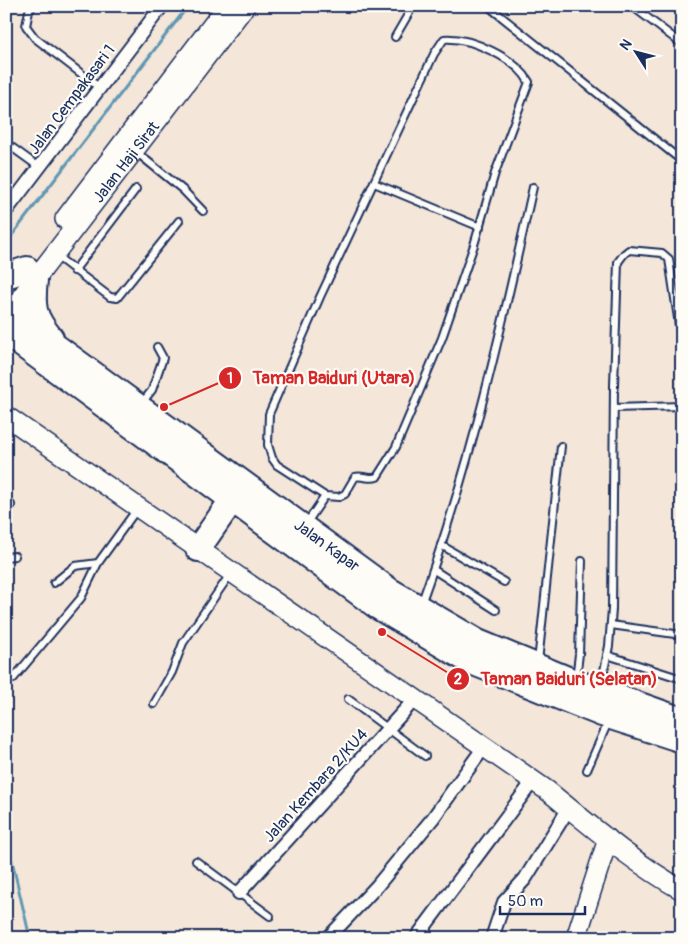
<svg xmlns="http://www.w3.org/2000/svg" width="688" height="944" font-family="Pangolin,sans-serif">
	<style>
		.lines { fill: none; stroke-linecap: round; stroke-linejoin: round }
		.stream { stroke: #6097b3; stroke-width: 3 }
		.lane-casing { stroke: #1b2f5e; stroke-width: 10 }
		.street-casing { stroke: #1b2f5e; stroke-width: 16 }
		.secondary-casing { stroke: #1b2f5e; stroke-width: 22 }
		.highway-casing { stroke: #1b2f5e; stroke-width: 28 }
		.lane { stroke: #fdfcf7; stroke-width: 6 }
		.street { stroke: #fdfcf7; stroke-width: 12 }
		.secondary { stroke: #fdfcf7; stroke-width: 19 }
		.highway { stroke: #fdfcf7; stroke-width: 24 }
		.labels { text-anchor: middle; stroke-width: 4.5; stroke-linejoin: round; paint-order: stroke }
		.street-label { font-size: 16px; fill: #1b2f5e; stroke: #fdfcf7 }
		.leader { fill: none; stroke: #d62828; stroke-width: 2 }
		.callout-dot { fill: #d62828; stroke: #fdfcf7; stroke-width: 2 }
		.mark-label { font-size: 15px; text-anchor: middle; font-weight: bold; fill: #fff }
		.callout-label { font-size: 18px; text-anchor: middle; font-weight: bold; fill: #d62828; stroke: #fdfcf7; stroke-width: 4.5; stroke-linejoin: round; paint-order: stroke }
	</style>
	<rect width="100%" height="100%" fill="#f4e6d8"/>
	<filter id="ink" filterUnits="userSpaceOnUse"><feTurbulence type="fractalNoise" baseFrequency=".02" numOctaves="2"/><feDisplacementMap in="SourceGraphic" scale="10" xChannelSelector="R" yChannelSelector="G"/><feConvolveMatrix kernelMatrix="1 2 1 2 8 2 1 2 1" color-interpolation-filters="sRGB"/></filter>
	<g filter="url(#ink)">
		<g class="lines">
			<g class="stream">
				<path d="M6,243L188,6"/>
				<path d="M6,835L30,938"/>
			</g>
			<g class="lane-casing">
				<g id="lane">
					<path d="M33,6L29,11L26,26L35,38L100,88"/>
					<path d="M488,6L682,161"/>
					<path d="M632,6L682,44"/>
					<path d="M395,37L413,6"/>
					<path d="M444,39C470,37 516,58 529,82L495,173L474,245L442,338L396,447L377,477C370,480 362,475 355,477L345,494L339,497L325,496L277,465L272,458L268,445L269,414L320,297L434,54Z"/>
					<path d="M6,143L39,167"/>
					<path d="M135,151L183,190L203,211"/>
					<path d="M374,183L480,227"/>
					<path d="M55,255L110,297L117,298L179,221"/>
					<path d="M74,271L136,189"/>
					<path d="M142,403L152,390L163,358L157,347"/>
					<path d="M614,408L682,406"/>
					<path d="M6,506L11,505"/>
					<path d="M306,524L325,496"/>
					<path d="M441,545L504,582"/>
					<path d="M6,557L15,556"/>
					<path d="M434,570L496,610"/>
					<path d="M54,583L75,566L98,563"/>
					<path d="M421,604C470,469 502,327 533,187"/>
					<path d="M611,625L682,635"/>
					<path d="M607,655L682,679"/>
					<path d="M538,662L561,446"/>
					<path d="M576,679L579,654L582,561"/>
					<path d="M6,680L13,679L81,598L98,563L137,509"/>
					<path d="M601,686L609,646L612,609L614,385L618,262L624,254L629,250L662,253L669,259L682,345"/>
					<path d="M348,699L425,756"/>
					<path d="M154,704L172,672L183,643L231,573"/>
					<path d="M587,770L609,720"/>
					<path d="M196,861L270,916"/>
				</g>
			</g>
			<g class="street-casing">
				<g id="street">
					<path d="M6,211L162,6"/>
					<path d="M239,893L415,699"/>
					<path d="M328,938L377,886L433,818L484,747"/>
					<path d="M416,938L533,781"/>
					<path d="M492,938L504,902L525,879L569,808"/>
				</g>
			</g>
			<g class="secondary-casing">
				<g id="secondary">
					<path d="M65,219L227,6"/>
					<path id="s1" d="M6,317L245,6"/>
					<path d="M6,416L548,791C591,826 634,863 682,890"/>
					<path d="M576,938L608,839"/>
				</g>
			</g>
			<g class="highway-casing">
				<g id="highway">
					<path d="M6,276L27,269"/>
					<path d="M35,280C32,307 33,316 51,338"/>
					<path id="s2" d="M6,310L389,590L478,642L575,682L682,720"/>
					<path d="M6,333L378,607L469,661L602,714L682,740"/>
					<path d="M198,549L232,500"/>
				</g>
			</g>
			<use href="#lane" class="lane"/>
			<use href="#street" class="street"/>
			<use href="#secondary" class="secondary"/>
			<use href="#highway" class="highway"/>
		</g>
	</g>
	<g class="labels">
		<g class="street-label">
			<text transform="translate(71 99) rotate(-53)" y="6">Jalan Cempakasari 1</text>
			<text dy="6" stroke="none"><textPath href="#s1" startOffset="196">Jalan Haji Sirat</textPath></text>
			<text dy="6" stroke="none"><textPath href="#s2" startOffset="398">Jalan Kapar</textPath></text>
			<text transform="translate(315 785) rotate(-48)" y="6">Jalan Kembara 2/KU4</text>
		</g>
	</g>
	<path class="leader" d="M164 407L230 378M382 632L458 679"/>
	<g class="callout-dot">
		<circle cx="164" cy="407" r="5"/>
		<circle cx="382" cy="632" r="5"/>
		<circle cx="230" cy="378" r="12"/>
		<circle cx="458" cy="679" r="12"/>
	</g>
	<g class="mark-label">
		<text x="230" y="383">1</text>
		<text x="458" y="684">2</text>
	</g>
	<g class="callout-label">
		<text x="334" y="384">Taman Baiduri (Utara)</text>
		<text x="569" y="685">Taman Baiduri (Selatan)</text>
	</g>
	<rect width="688" height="944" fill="none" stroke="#fdfcf7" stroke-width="25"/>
	<rect x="12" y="12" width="663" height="919" fill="none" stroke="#1b2f5e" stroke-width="2" filter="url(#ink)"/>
	<g transform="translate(636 52) rotate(306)" stroke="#fdfcf7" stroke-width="4" paint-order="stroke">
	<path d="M0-4L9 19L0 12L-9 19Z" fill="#1b2f5e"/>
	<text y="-8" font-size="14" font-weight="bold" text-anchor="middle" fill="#1b2f5e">N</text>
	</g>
	<path d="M500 906v8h85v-8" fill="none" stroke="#1b2f5e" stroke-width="2.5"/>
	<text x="508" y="906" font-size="15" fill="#1b2f5e" stroke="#fdfcf7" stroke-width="4" paint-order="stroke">50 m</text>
</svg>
